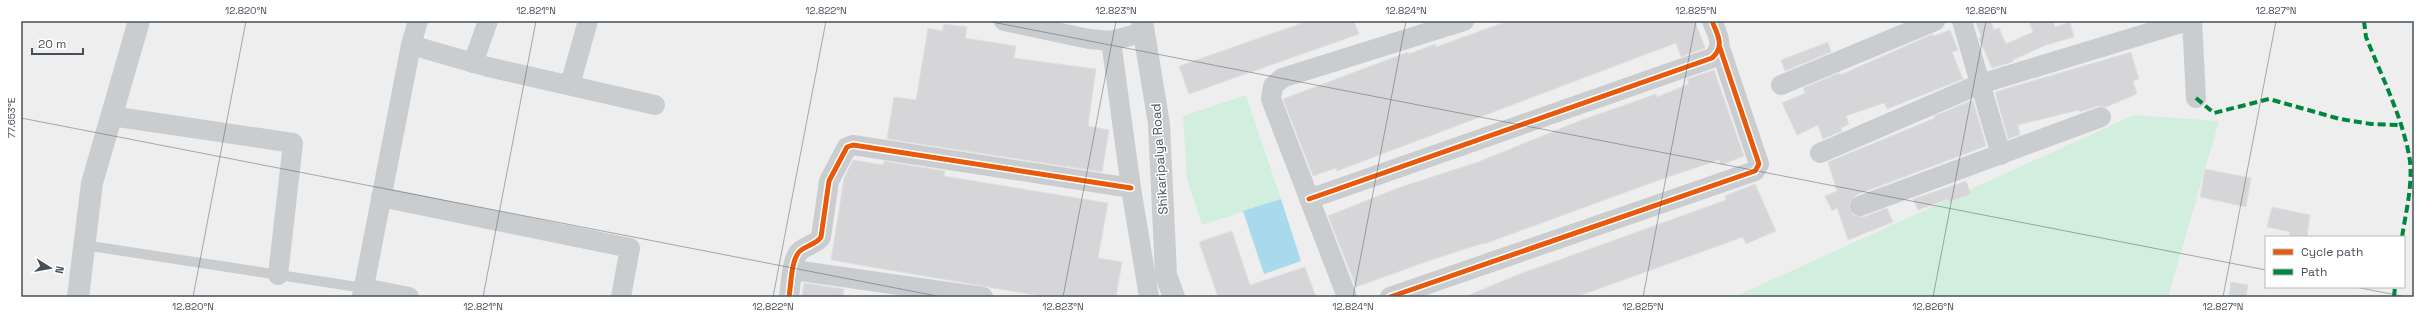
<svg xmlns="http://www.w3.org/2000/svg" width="2435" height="318" font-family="'Space Grotesk',sans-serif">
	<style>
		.green { fill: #d2eede }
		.water { fill: #a8daeb }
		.building { fill: #d6d6d8; stroke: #e0e0e1 }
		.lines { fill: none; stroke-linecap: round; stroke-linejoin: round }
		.lane { stroke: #cacdcf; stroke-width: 10 }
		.street { stroke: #cacdcf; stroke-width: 20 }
		.secondary { stroke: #cacdd0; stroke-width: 22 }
		.quiet { stroke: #00873e; stroke-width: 4; stroke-dasharray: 8 4; stroke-linecap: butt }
		.cycleway-casing { stroke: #fff; stroke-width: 8 }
		.cycleway { stroke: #e8590c; stroke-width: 5 }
		.ticks { fill: none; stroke: #46505a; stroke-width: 1; stroke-opacity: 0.45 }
		.labels { text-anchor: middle; stroke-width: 3; stroke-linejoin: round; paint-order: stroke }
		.street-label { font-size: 13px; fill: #46505a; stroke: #fff }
		.neatline { fill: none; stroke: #46505a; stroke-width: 1.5 }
		.ticks-label { font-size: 10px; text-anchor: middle; fill: #46505a }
	</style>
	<rect width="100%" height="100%" fill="#efeeee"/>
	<g class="green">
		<path d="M1246,95L1281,199L1202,225L1187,179L1183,116Z"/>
		<path d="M2134,115L2219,121L2168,297H1734Z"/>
	</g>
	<path class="water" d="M1281,199L1301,261L1264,274L1243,211Z"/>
	<g class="building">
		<path d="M1308,21H1354L1359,34L1189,94L1179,66Z"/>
		<path d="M1508,21H1695L1705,48L1681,57L1676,43L1337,171L1336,168L1313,176L1283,99L1408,52L1409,54L1435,44L1436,47Z"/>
		<path d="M1975,21H1991L1994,30L1999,28L2006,44L2033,32L2029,21H2053L2055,27L2070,22L2074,37L2046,45L2013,60V62L1992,68L1979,39L1981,36Z"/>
		<path d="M944,24L967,27L965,38L1016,46L1014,58L1096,69L1088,126L1109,130L1102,172L887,139L894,97L916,100L928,28L942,31Z"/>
		<path d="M1950,30L1958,50L1952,52L1963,79L1887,109L1884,103L1846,116L1849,124L1841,128L1842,131L1823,139L1818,125L1797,135L1782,103L1805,93L1803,88L1839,73L1840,75L1933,34L1934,36Z"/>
		<path d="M1828,42L1831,52L1785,71L1781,60Z"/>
		<path d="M2131,52L2139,79L2133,81L2137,94L2106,107L2097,106L2080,112L2079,110L2018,125L2020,135L2008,139L1995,92Z"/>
		<path d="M1714,70L1744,156L1721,165L1719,160L1662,179L1484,244V243L1431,260L1356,287L1328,216L1398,188L1478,162L1579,121L1656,94L1657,97L1689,84L1687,79Z"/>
		<path d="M1973,100L1986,146L1856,195L1849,204L1853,215L1864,217L1887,208L1893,222L1848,240L1837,208L1832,211L1825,196L1837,191L1828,162L1935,118L1934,116Z"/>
		<path d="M853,160L883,165L884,161L945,171L944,176L1108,203L1098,258L1122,262L1116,297H1046L831,260L844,178Z"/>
		<path d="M2205,169L2251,178L2246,207L2200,197Z"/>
		<path d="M1966,181L1971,194L1949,202L1948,199L1918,210L1913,199Z"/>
		<path d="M1755,184L1776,231L1746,244L1743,237L1576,297H1464L1517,275L1726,200L1725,196Z"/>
		<path d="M2272,207L2310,215L2307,237H2289L2290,232L2267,227Z"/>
		<path d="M1232,231L1250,285L1305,267L1316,297H1218L1199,242Z"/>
		<path d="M2231,282L2248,285L2246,297L2229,296Z"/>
		<path d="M804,283L844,289L843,297H802Z"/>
	</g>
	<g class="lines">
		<path class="lane" d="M84,245L364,288"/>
		<g class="street">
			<path d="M1004,21L1089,39L1111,41L1131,188L1149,297"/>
			<path d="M1962,21L2001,155"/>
			<path d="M2192,21L2196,98"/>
			<path d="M1111,41L1144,32"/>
			<path d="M411,45L488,67L655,105"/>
			<path d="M473,63L488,21"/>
			<path d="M570,85L588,21"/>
			<path d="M1781,85L1935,21"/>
			<path d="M111,116L293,143L278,275"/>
			<path d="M1820,153L1980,84L2188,21"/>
			<path d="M381,197L630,248L621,297"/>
			<path d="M1309,199L1712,58C1725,47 1718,35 1712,21"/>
			<path d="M1860,206L2101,117"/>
			<path d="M794,270L983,297"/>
			<path d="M364,288L409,297"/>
			<path d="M362,297L411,45L418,21"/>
			<path d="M789,297C791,285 791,259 800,251C807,245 817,244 821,237L829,181L847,147L853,145L1131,188"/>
			<path d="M1347,297L1271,99L1273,86L1282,78L1464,21"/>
			<path d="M1390,297L1755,171L1759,164L1720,48"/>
		</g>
		<g class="secondary">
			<path d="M1142,21L1159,124L1166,275L1174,297"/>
			<path d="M78,297L92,183L139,21"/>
		</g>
		<g class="quiet">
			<path d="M2364,21L2366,37C2381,75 2401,114 2409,155C2414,180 2406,211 2402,237"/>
			<path d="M2196,98L2214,113L2269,99L2340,119L2371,124L2400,125"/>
			<path d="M2394,297L2395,287"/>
		</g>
		<g class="cycleway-casing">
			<g id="cycleway">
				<path d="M1309,199L1712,58C1725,47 1718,35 1712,21"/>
				<path d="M789,297C791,285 791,259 800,251C807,245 817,244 821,237L829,181L847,147L853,145L1131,188"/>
				<path d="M1390,297L1755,171L1759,164L1720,48"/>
			</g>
		</g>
		<use href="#cycleway" class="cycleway"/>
	</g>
	<path class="ticks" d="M987,21L2266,270M21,118L942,297M2355,287L2407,297M193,297L246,21M483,297L536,21M773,297L826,21M1063,297L1116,21M1353,297L1406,21M1643,297L1696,21M1933,297L1986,21M2223,297L2276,21"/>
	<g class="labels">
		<g class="street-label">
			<text transform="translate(1159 159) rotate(-94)" y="5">Shikaripalya Road</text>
		</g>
	</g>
	<rect width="2435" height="318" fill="none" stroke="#ffffff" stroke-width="44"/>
	<rect x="2265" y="236" width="140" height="52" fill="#ffffff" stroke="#b5b9bd"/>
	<rect x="2273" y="249" width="20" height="6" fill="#e8590c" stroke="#b5b9bd"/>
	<text x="2301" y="256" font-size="12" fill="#46505a">Cycle path</text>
	<rect x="2273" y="269" width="20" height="6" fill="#00873e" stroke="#b5b9bd"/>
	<text x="2301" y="276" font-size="12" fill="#46505a">Path</text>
	<g transform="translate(50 268) rotate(101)" stroke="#ffffff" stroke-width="3" paint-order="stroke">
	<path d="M0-3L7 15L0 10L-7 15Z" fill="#46505a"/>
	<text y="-6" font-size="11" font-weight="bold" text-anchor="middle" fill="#46505a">N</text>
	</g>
	<path d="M32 48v6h51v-6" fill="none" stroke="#46505a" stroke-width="2"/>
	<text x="38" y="48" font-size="12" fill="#46505a" stroke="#ffffff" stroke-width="3" paint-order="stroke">20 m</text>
	<rect x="22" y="22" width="2391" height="274" class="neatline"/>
	<g class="ticks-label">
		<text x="246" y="14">12.820°N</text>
		<text x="536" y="14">12.821°N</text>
		<text x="826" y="14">12.822°N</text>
		<text x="1116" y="14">12.823°N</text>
		<text x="1406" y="14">12.824°N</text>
		<text x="1696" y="14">12.825°N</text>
		<text x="1986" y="14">12.826°N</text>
		<text x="2276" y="14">12.827°N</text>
		<text transform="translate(11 118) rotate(-90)" y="4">77.653°E</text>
		<text x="193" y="310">12.820°N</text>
		<text x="483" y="310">12.821°N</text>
		<text x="773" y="310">12.822°N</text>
		<text x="1063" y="310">12.823°N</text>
		<text x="1353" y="310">12.824°N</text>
		<text x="1643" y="310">12.825°N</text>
		<text x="1933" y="310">12.826°N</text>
		<text x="2223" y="310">12.827°N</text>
	</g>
</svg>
